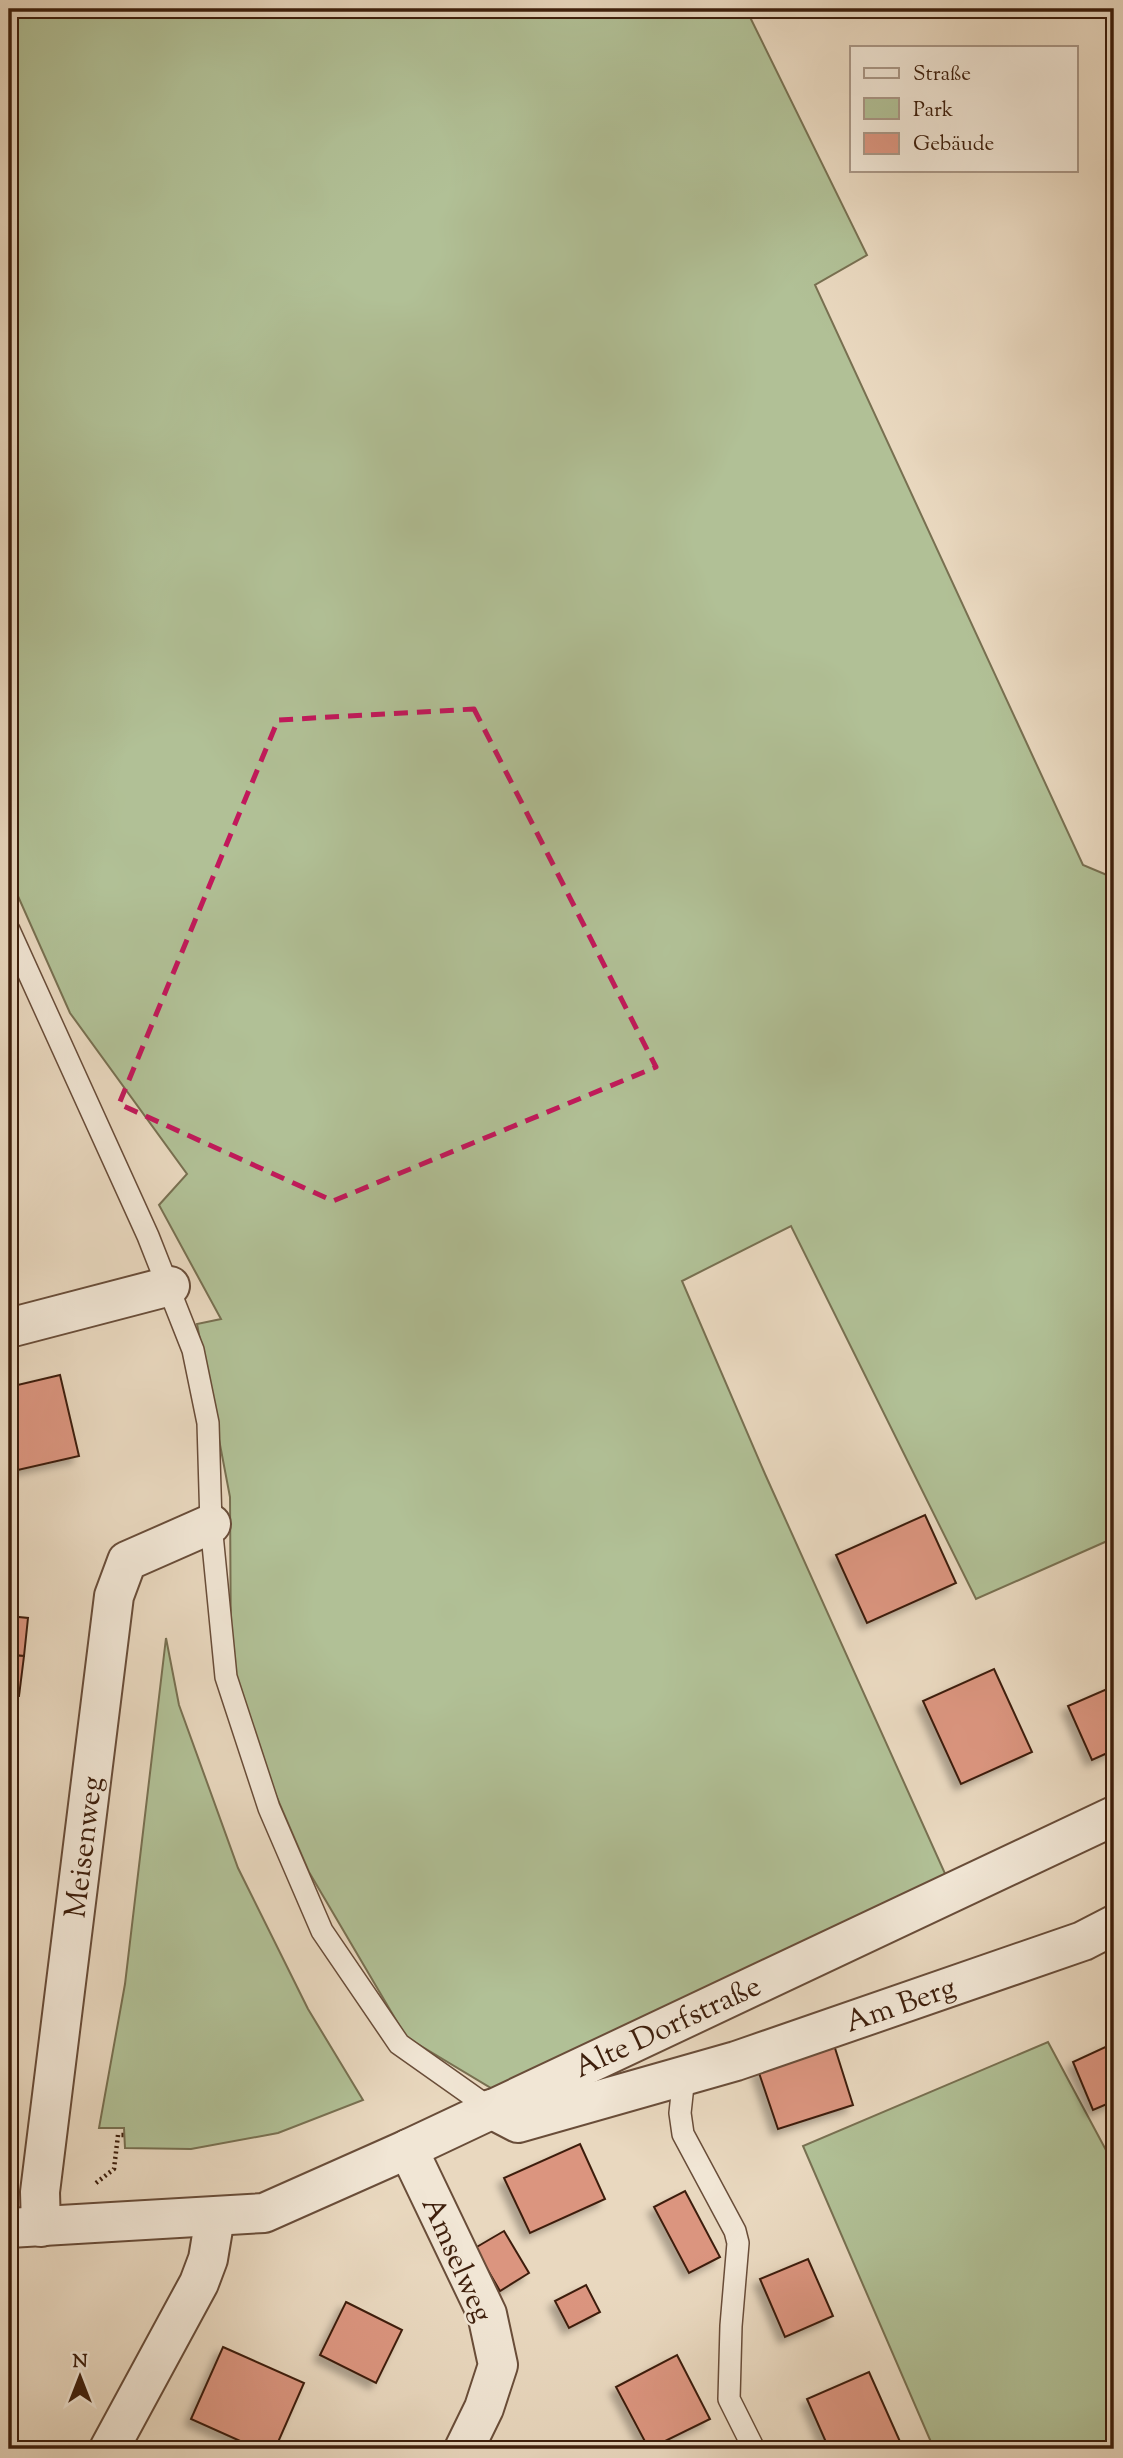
<svg xmlns="http://www.w3.org/2000/svg" width="1123" height="2458" font-family="'Sorts Mill Goudy',serif">
	<style>
		.green { fill: #b1c096; stroke: #787051; stroke-width: 2 }
		.building { fill: #db957f; stroke: #3e1f0c; stroke-width: 2; filter: url(#shadow) }
		.lines { fill: none; stroke-linecap: round; stroke-linejoin: round }
		.lane-casing { stroke: #694d39; stroke-width: 24 }
		.street-casing { stroke: #694d39; stroke-width: 42 }
		.path { stroke: #3e1f0c; stroke-width: 4.5; stroke-dasharray: 2 3.5; stroke-linecap: butt }
		.lane { stroke: #f1e6d5; stroke-width: 21 }
		.street { stroke: #f1e6d5; stroke-width: 38 }
		.marked { fill: none; stroke: #c2185b; stroke-width: 5; stroke-dasharray: 14 9; stroke-linejoin: round }
		.labels { text-anchor: middle; stroke-width: 5; stroke-linejoin: round; paint-order: stroke }
		.street-label { font-size: 30px; fill: #3e1f0c; stroke: #f1e6d5 }
	</style>
	<defs>
		<filter id="shadow"><feDropShadow dx="-6" dy="6" stdDeviation="3.5" flood-color="#0004"/></filter>
	</defs>
	<rect width="100%" height="100%" fill="#e9d8bf"/>
	<filter id="stains"><feTurbulence type="fractalNoise" baseFrequency=".00286" numOctaves="4"/><feColorMatrix values="0 0 0 0 .2 0 0 0 0 .09 0 0 0 0 .02 0 0 0 .5 -.17"/></filter>
	<radialGradient id="worn" r=".72"><stop offset=".6" stop-color="#630" stop-opacity="0"/><stop offset="1" stop-color="#630" stop-opacity=".3"/></radialGradient>
	<g class="green">
		<path d="M9,9H746L867,255L815,285L1083,865L1114,878V1538L976,1599L791,1226L682,1281L765,1474L947,1878L496,2091L406,2037L309,1872L247,1728L231,1663L230,1497L197,1324L221,1319L159,1205L187,1174L70,1013L9,876Z"/>
		<path d="M166,1638L179,1705L238,1868L308,2009L363,2100L278,2133L191,2149L125,2148L124,2128H99L125,1984Z"/>
		<path d="M1048,2042L1114,2165V2449H934L803,2146Z"/>
	</g>
	<g class="building">
		<path d="M60,1375L79,1456L9,1472V1387Z"/>
		<path d="M925,1515L956,1583L867,1623L836,1555Z"/>
		<path d="M9,1616L28,1618L24,1656L9,1655Z"/>
		<path d="M9,1655L24,1656L19,1696L9,1695Z"/>
		<path d="M994,1669L1032,1752L961,1784L923,1701Z"/>
		<path d="M1114,1686V1750L1092,1760L1068,1706Z"/>
		<path d="M1114,2043V2101L1093,2110L1073,2062Z"/>
		<path d="M834,2045L853,2105L778,2129L758,2070Z"/>
		<path d="M580,2144L605,2199L530,2233L504,2178Z"/>
		<path d="M685,2191L720,2257L689,2273L654,2207Z"/>
		<path d="M504,2231L529,2273L500,2291L475,2248Z"/>
		<path d="M808,2259L833,2316L785,2337L760,2279Z"/>
		<path d="M586,2285L600,2312L569,2328L555,2301Z"/>
		<path d="M346,2302L402,2330L376,2383L320,2355Z"/>
		<path d="M223,2347L304,2383L275,2449H258L191,2419Z"/>
		<path d="M677,2355L710,2419L649,2449L616,2387Z"/>
		<path d="M869,2372L902,2446L895,2449H829L807,2399Z"/>
	</g>
	<g class="lines">
		<g class="lane-casing">
			<g id="lane">
				<path d="M9,930L148,1236L193,1350L208,1423L211,1524L226,1677L269,1808L322,1931L399,2044L491,2109"/>
				<path d="M684,2076L680,2113L683,2134L735,2231L738,2243L731,2326L729,2399L754,2449"/>
			</g>
		</g>
		<g class="street-casing">
			<g id="street">
				<path d="M9,1328L170,1286"/>
				<path d="M491,2109L518,2123L736,2061L1083,1941L1114,1925"/>
				<path d="M408,2149L487,2314L498,2365L484,2408L464,2449"/>
				<path d="M41,2227L40,2192L114,1596L127,1561L211,1524"/>
				<path d="M9,2228L264,2213L408,2149L1114,1816"/>
				<path d="M109,2449L199,2283L208,2259L215,2217"/>
			</g>
		</g>
		<path class="path" d="M96,2183L114,2169L118,2135H124"/>
		<use href="#lane" class="lane"/>
		<use href="#street" class="street"/>
	</g>
	<path class="marked" d="M474,709L656,1067L333,1201L119,1104L278,720Z"/>
	<g class="labels">
		<g class="street-label">
			<text transform="translate(83 1847) rotate(-83)" y="10">Meisenweg</text>
			<text transform="translate(900 2004) rotate(-19)" y="10">Am Berg</text>
			<text transform="translate(667 2026) rotate(-25)" y="10">Alte Dorfstraße</text>
			<text transform="translate(458 2259) rotate(66)" y="10">Amselweg</text>
		</g>
	</g>
	<rect width="1123" height="2458" fill="none" stroke="#e9d8bf" stroke-width="35"/>
	<rect x="10" y="10" width="1102" height="2437" fill="none" stroke="#3e1f0c" stroke-width="3.5"/>
	<rect x="18" y="18" width="1088" height="2423" fill="none" stroke="#3e1f0c" stroke-width="2"/>
	<rect x="850" y="46" width="228" height="126" fill="#f1e6d5" stroke="#a99685" stroke-width="2"/>
	<rect x="864" y="68" width="35" height="10" fill="#f1e6d5" stroke="#a99685" stroke-width="2"/>
	<text x="913" y="80" font-size="21" fill="#3e1f0c">Straße</text>
	<rect x="864" y="98" width="35" height="21" fill="#b1c096" stroke="#a99685" stroke-width="2"/>
	<text x="913" y="116" font-size="21" fill="#3e1f0c">Park</text>
	<rect x="864" y="133" width="35" height="21" fill="#db957f" stroke="#a99685" stroke-width="2"/>
	<text x="913" y="150" font-size="21" fill="#3e1f0c">Gebäude</text>
	<g transform="translate(80 2377)" stroke="#f1e6d5" stroke-width="5" paint-order="stroke">
	<path d="M0-5L12 26L0 18L-12 26Z" fill="#3e1f0c"/>
	<text y="-10" font-size="19" font-weight="bold" text-anchor="middle" fill="#3e1f0c">N</text>
	</g>
	<rect width="100%" height="100%" filter="url(#stains)"/>
	<rect width="100%" height="100%" fill="url(#worn)"/>
</svg>
